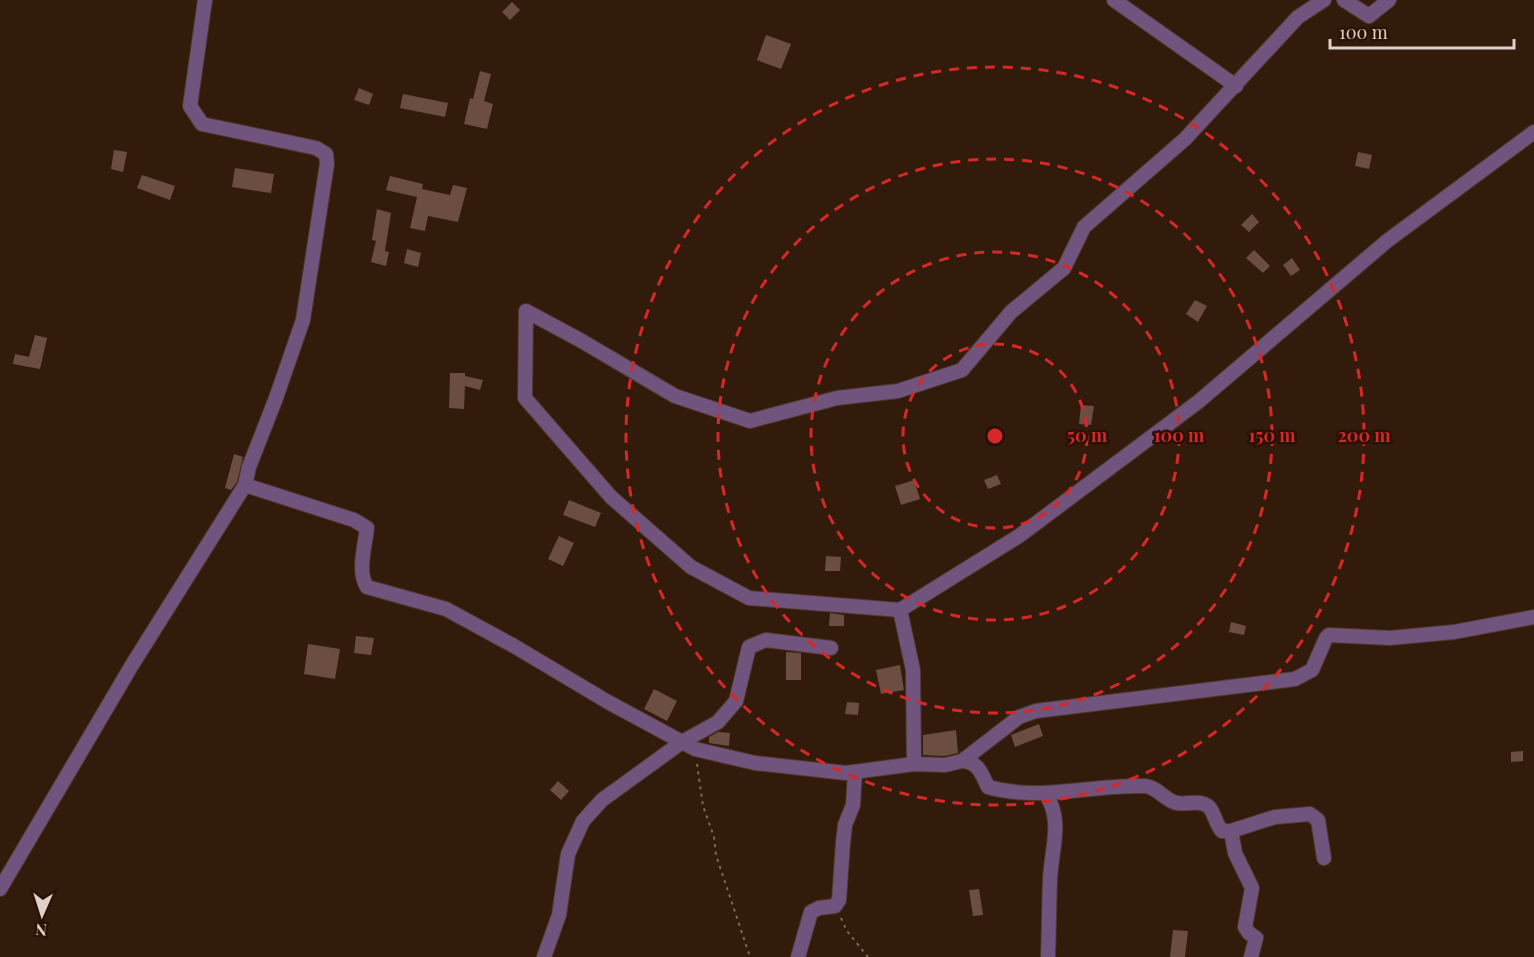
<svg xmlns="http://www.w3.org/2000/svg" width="1534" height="957" font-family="'Playfair Display',serif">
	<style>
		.building { fill: #6c4d41 }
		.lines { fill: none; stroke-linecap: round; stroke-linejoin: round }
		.minor-casing { stroke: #4f382a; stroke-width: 16 }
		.path { stroke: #7d685c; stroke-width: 2; stroke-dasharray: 3 4.5; stroke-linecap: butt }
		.minor { stroke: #70547d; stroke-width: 14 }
		.ring { fill: none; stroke: #d62828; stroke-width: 3; stroke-dasharray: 10 8 }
		.centre { fill: #d62828; stroke: #291104; stroke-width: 3 }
		.ring-label { font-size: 18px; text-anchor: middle; font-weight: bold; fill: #d62828; stroke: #291104; stroke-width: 5; stroke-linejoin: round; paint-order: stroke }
	</style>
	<rect width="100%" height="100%" fill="#331b0c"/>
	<g class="building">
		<path d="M512,2L520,10L510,20L502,12Z"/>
		<path d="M766,35L791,44L781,69L757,60Z"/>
		<path d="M480,71L491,74L484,101L493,104L487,129L464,124L470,98L473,99Z"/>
		<path d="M359,88L373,94L369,105L354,100Z"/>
		<path d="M403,94L448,103L445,117L400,108Z"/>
		<path d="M114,150L127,152L123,172L111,169Z"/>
		<path d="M1358,152L1372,155L1369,169L1355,166Z"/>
		<path d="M235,168L274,174L271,193L232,187Z"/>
		<path d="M142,175L175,186L170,200L137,188Z"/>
		<path d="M390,176L423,184L422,189L450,195L453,185L467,188L458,222L428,216L425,231L410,228L417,197L386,190Z"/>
		<path d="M377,209L391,213L385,251L389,252L386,266L371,262L376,241L372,240Z"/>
		<path d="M1252,214L1259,222L1249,232L1241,225Z"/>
		<path d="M407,249L421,253L418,267L404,263Z"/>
		<path d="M1254,250L1270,266L1263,273L1246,258Z"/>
		<path d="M1292,258L1300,270L1291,276L1283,265Z"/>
		<path d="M1195,300L1207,306L1198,322L1186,314Z"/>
		<path d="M35,335L47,338L40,369L13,364L15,354L29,357Z"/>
		<path d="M450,373H465V376L483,380L480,390L465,386L464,409L449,408Z"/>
		<path d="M1081,405L1094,406L1091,425L1079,424Z"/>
		<path d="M234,454L243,457L237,482L231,490L225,488Z"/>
		<path d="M997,475L1001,484L988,489L984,480Z"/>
		<path d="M914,480L920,499L901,505L895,486Z"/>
		<path d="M569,500L601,513L595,527L563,515Z"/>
		<path d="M559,536L574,543L563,566L548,559Z"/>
		<path d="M826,556L841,557L840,571H825Z"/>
		<path d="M830,613L844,615V626H829Z"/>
		<path d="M1231,622L1246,626L1244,635L1229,632Z"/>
		<path d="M356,636L374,638L371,655L354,653Z"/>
		<path d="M308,644L340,649L335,679L304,674Z"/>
		<path d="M786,652L801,653V680H786Z"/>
		<path d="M900,665L904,690L881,694L876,670Z"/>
		<path d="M654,689L677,701L667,721L644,709Z"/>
		<path d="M847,702L859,703L858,715L845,714Z"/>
		<path d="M1039,724L1043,736L1015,747L1011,735Z"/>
		<path d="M956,730L958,753L944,756L923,755V735Z"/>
		<path d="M718,732L730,733L729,746L709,743V737Z"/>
		<path d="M1523,751V761L1511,762V752Z"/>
		<path d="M558,781L569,791L561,800L550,790Z"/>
		<path d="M979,889L983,915L973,916L969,890Z"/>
		<path d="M1173,930L1188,931L1185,957H1170Z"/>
	</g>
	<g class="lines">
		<g class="minor-casing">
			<g id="minor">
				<path d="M205,0L190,106L202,124L316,148L326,154L327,164L303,320L276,398L249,467L245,485L354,520L367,528C365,546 357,572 367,587L446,609L514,646L608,702L695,749L755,763L846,773L914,764L945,765L962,761L1019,717L1036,711L1295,679L1312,670L1326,638L1329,635L1390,638L1454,632L1534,617"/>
				<path d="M1114,0L1236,86"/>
				<path d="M1324,0L1298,17L1185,139L1084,227L1064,268L1011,312L962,370L898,391L837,398L750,421L675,396L580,340L526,311L525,398L611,497L691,567L749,598L900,610L1019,536L1198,402L1387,241L1534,132"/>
				<path d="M1344,0L1369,16L1389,0"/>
				<path d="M900,610L913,670L914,764"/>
				<path d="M962,761C979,762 981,773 988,787C1040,802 1093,784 1145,786C1158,787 1165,801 1177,803C1188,805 1200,799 1209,807C1215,814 1216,825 1222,831H1231L1275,817L1310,814L1318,820L1324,858"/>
				<path d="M1045,793C1064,820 1051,850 1050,880C1049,904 1049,930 1048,955"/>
				<path d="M1231,831L1235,853L1252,888L1245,927L1249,933L1256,938L1251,957"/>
				<path d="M0,889L132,665L245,485"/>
				<path d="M544,957L559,915L568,854L583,821L602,800L682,742L718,722L736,701L749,647L766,640L831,648"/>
				<path d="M798,957L811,912L819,908L835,906L839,900L843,843L845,825L853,805L855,772"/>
			</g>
		</g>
		<g class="path">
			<path d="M697,764L703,806L714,837L716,855L750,957"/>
			<path d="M841,918L847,931L868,957"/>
		</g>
		<use href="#minor" class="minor"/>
	</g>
	<g class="ring">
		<circle cx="995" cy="436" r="92"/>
		<circle cx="995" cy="436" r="184"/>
		<circle cx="995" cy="436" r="277"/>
		<circle cx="995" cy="436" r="369"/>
	</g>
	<circle cx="995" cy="436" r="9" class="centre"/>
	<g class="ring-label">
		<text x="1087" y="442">50 m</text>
		<text x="1179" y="442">100 m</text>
		<text x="1272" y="442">150 m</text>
		<text x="1364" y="442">200 m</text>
	</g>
	<g transform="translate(42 915) rotate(183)" stroke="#291104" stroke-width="4.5" paint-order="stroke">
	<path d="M0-4.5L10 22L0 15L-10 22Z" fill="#e1d0c7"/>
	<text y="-9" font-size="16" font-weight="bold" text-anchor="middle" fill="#e1d0c7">N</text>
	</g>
	<path d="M1330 39v9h184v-9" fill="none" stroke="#e1d0c7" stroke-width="3"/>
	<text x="1339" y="39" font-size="18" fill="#e1d0c7" stroke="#291104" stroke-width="4.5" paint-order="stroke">100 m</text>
</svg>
